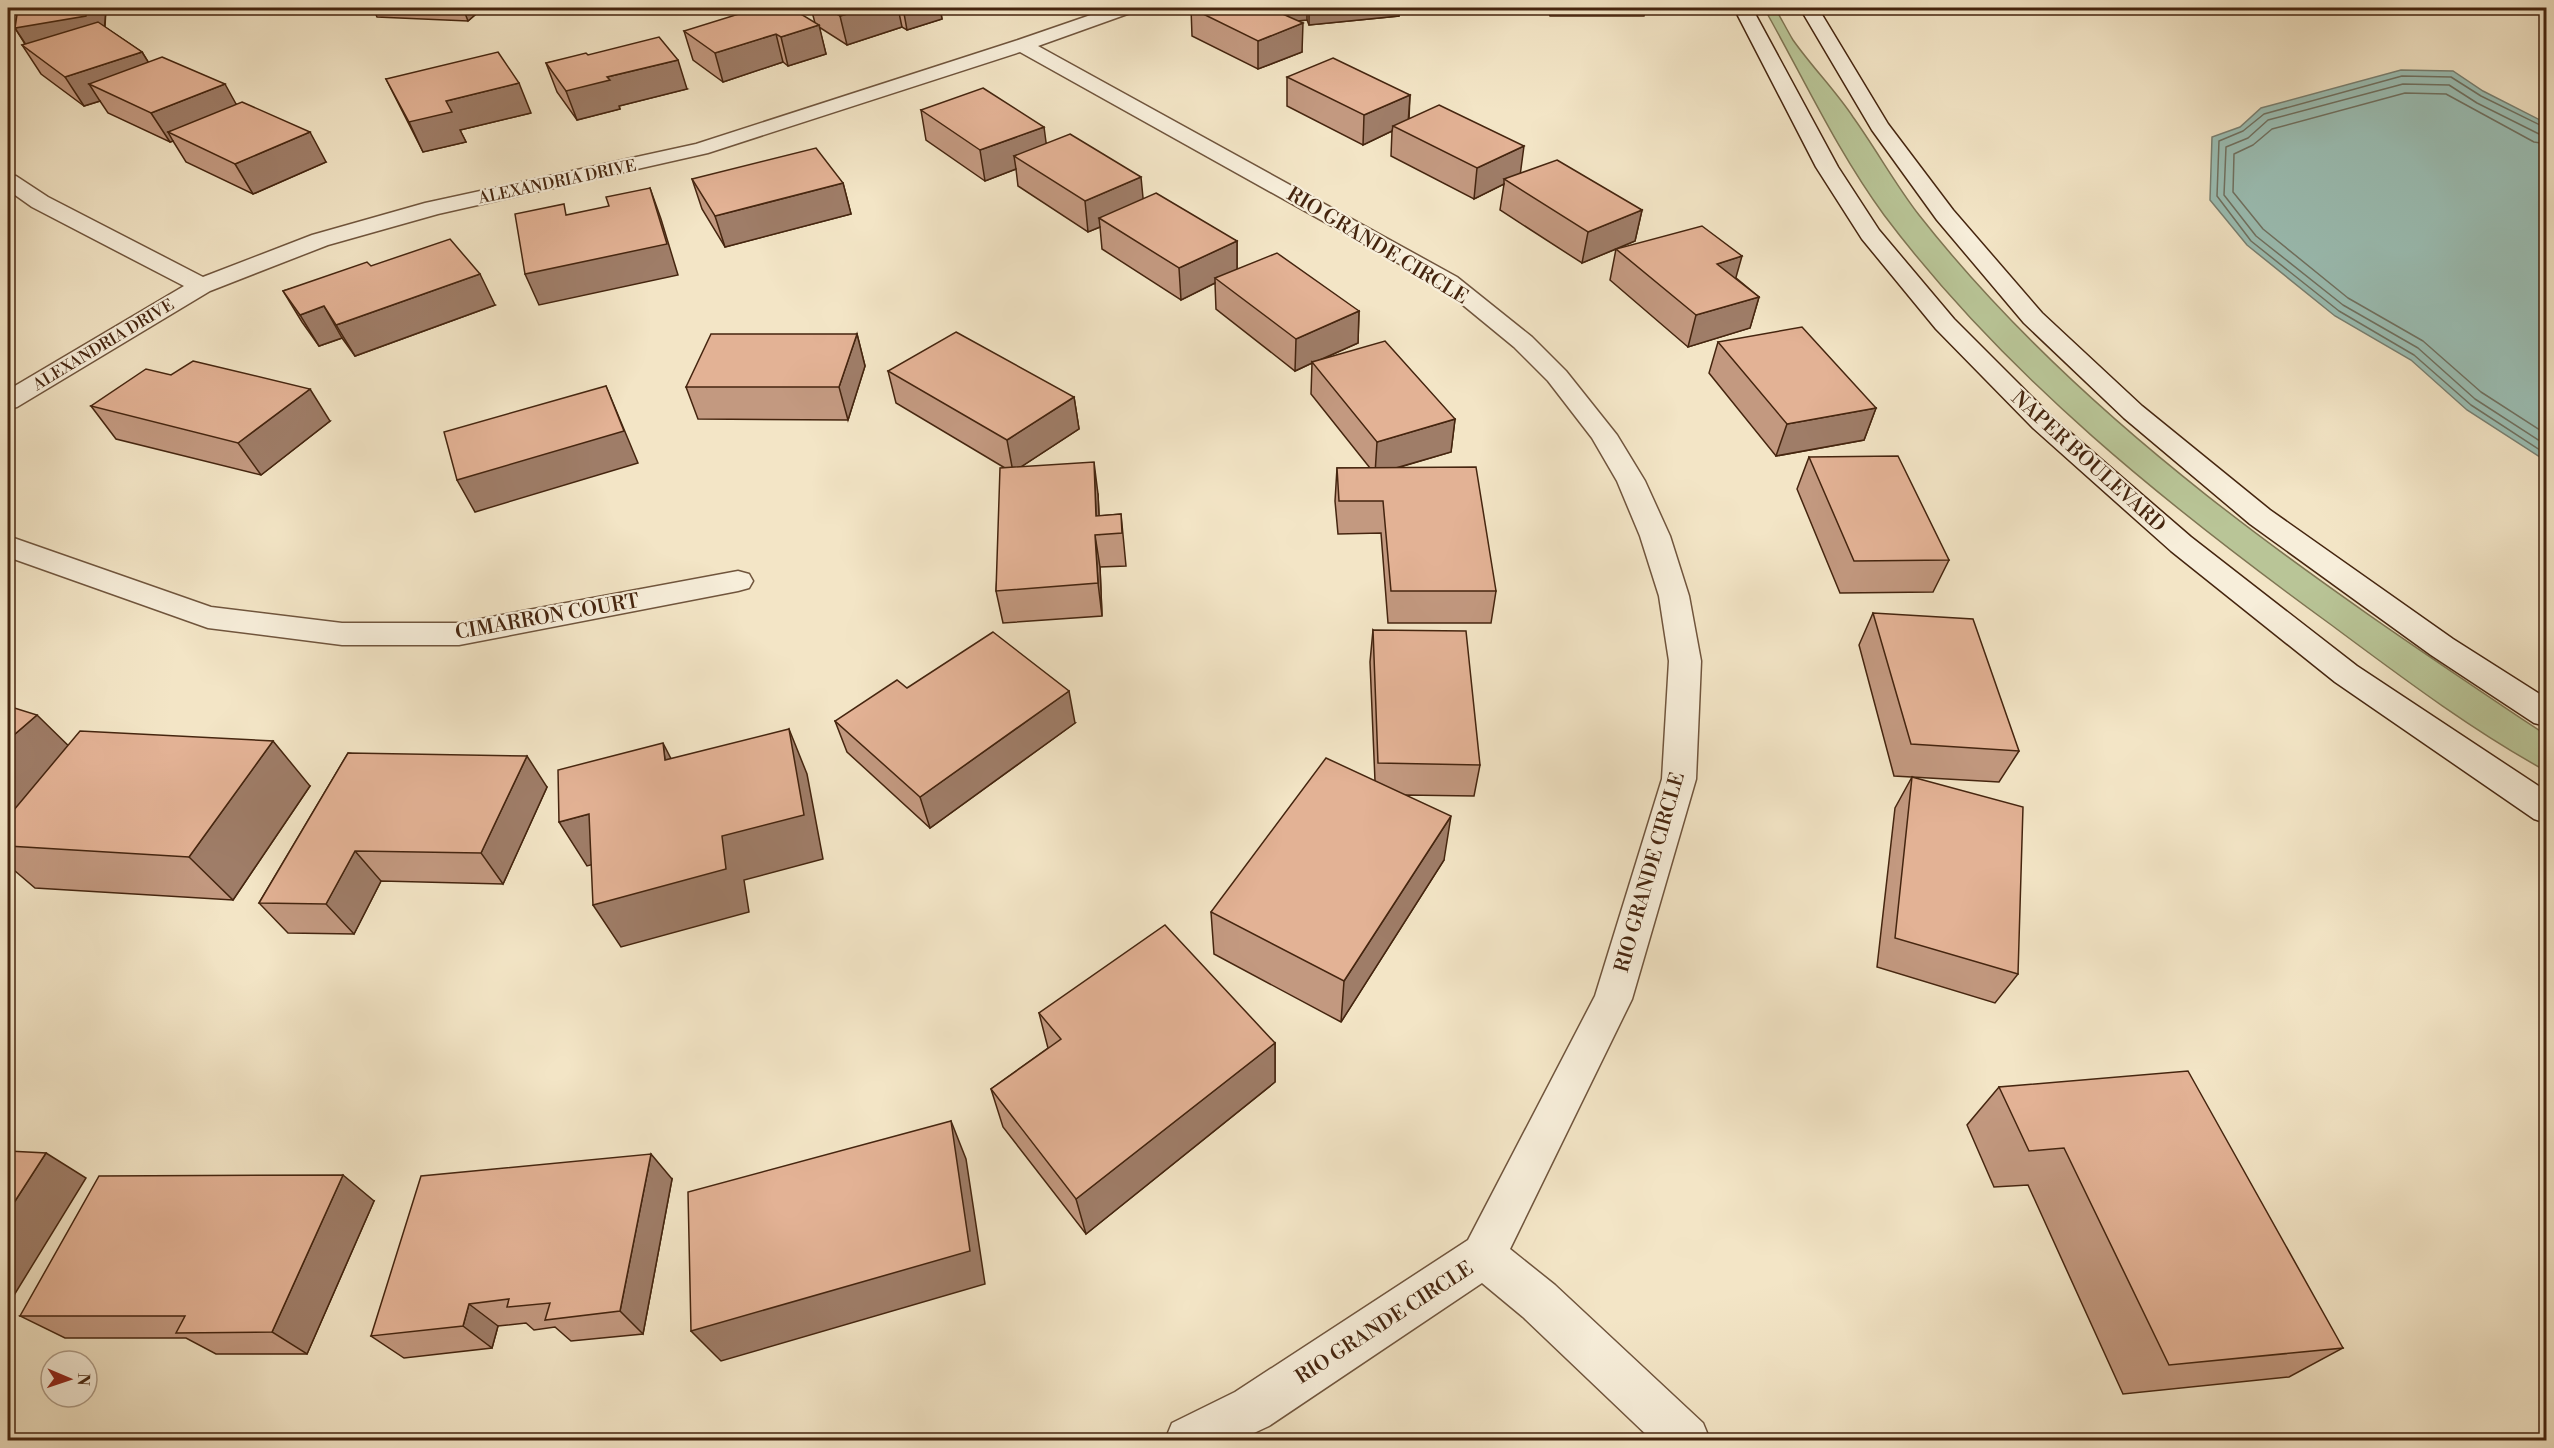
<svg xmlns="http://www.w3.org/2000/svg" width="2554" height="1448" font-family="'Libre Bodoni',serif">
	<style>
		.green { fill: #b9c597; stroke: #7f7553; stroke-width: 1.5 }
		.water { fill: #9bbfb5; stroke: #798173; stroke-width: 1.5 }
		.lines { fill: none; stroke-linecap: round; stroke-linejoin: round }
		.shore { stroke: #707262; stroke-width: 1.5 }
		.minor-casing { stroke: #70553d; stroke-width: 3 }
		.secondary-casing { stroke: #45250f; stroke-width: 3 }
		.minor { fill: #f7eeda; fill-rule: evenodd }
		.secondary { fill: #f7eeda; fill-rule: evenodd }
		.wall { fill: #c39980; stroke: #45250f; stroke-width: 1.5 }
		.shaded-wall { fill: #9f7d68; stroke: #45250f; stroke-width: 1.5 }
		.building { fill: #e3b295; stroke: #45250f; stroke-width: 1.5 }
		.labels { text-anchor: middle; stroke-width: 4.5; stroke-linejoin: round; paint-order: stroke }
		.far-street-label { font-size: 16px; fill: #45250f; stroke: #f7eeda }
		.street-label { font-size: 20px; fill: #45250f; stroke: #f7eeda }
	</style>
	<rect width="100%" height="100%" fill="#f3e5c6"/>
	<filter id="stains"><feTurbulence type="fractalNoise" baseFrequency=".00333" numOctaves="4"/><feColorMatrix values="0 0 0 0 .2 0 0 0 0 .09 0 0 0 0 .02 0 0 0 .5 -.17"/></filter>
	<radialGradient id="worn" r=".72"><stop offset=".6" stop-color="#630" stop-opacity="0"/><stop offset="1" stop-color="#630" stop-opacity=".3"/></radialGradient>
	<path class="green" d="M1764,8H1775C1781,18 1787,30 1793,40C1812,67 1835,90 1853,117C1876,149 1895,184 1919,215C2088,430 2322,585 2546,735V771C2470,729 2400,676 2330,624C2168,506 2005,376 1884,215C1837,151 1803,77 1764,8Z"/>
	<path class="water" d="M2401,70L2453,71L2483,91L2546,123V461L2467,410L2411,360L2335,316L2247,245L2210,200L2212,137L2240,127L2261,108Z"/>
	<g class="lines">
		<g class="shore">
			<path d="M2546,128L2481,96L2451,77L2402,76L2264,114L2243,131L2219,141L2217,196L2251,241L2339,311L2414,355L2471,405L2546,454"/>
			<path d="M2546,135L2539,134L2477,103L2449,85L2403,84L2268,120L2248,138L2226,147L2224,195L2256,236L2343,305L2418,348L2475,399L2546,445"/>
			<path d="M2546,144L2534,142L2446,94L2405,93L2272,129L2253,145L2234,154L2233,192L2263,229L2348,298L2423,341L2481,392L2546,434"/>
		</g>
		<g class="minor-casing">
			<g id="minor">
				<path d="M1111,8H1136L1133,12L1038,46L1457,277L1532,337L1566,371L1617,435L1645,481L1670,536L1689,596L1701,661L1696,779L1632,999L1510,1249L1555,1285L1703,1423L1710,1440H1652L1523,1317L1482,1283L1269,1426L1239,1440H1165L1172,1423L1235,1392L1468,1240L1595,996L1662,779L1669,661L1659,596L1640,536L1617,481L1592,438L1548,381L1514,347L1441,287L1020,52L708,153L438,214L328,245L210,291L17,407L8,409V390L184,286L32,207L8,190V175L16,176L48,197L203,277L312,235L425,203L696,144L1015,41Z"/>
				<path d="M8,536L211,607L342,623H459L738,571L749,574L753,581L749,588L738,591L459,645H342L208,628L8,557Z"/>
			</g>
		</g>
		<g class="secondary-casing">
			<g id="secondary">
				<path d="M1734,8H1752L1838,167L1879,230L1954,319L2051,416L2191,537L2357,666L2546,791V823L2534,819L2335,682L2171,551L2033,428L1936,329L1862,239L1816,167Z"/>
				<path d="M1800,8H1818L1888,124L1953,210L2042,313L2142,406L2270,510L2453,639L2546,698V726L2534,723L2431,655L2250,524L2124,418L2024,323L1937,220L1872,130Z"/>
			</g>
		</g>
		<use href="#minor" class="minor"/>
		<use href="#secondary" class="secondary"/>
	</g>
	<g class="wall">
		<path d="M18,8H106L105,27L142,52L148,62L236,104L326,162L253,194L186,162L173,141L170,142L108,113L100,101L84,106L41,74L22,45L25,44L15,28Z"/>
		<path d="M373,8H483L468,21L377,17Z"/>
		<path d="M811,8H940L942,19L907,30L902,27L847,45L819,27L826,54L788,66L783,62L723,82L693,60L684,31L815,23Z"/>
		<path d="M1191,8L1284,14L1280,8H1400L1399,16L1309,25L1307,20L1298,21L1302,52L1258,69L1192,36Z"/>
		<path d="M1421,8H1454L1422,9Z"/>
		<path d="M1454,8H1492L1491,11L1457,13Z"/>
		<path d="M1547,8H1650H1646L1644,16H1550Z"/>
		<path d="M1957,8H2001V9Z"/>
		<path d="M588,55L687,89L619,106L620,109L577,120L557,92L546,63Z"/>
		<path d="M1287,77L1410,95L1409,119L1521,173L1642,210L1635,241L1616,249L1736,278L1759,297L1750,328L1688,347L1610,280L1616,249L1582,263L1500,210L1504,184L1474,199L1391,156L1392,131L1363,145L1287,106Z"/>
		<path d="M386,79L531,113L460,130L466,142L423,152Z"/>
		<path d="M921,110L1046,143L1143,199L1237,241V269L1359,311L1358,343L1322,359L1455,419L1451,452L1397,468L1496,591L1491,623H1388L1381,533L1338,534L1335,501L1337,468H1370L1311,394L1312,363L1295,371L1216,309L1215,283L1181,300L1102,249L1100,227L1088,232L1018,186L1016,169L985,181L926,140Z"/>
		<path d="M692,179L843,183L851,214L725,247L702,209Z"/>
		<path d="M371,266L495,305L355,356L342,338L319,346L302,322L283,291Z"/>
		<path d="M857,334L865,366L848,420L698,419L686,387Z"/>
		<path d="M1718,342L1876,408L1864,440L1776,456L1709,373Z"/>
		<path d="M888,371L1074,397L1079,429L1022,466L1098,494L1099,516L1121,514L1126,566L1100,567L1102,616L1003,623L996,591L1005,468L896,403Z"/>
		<path d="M91,406L330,421L261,475L116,439Z"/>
		<path d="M1809,457L1949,560L1933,592L1840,593L1797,489Z"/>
		<path d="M1873,613L2019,751L1999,782L1894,776L1859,645Z"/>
		<path d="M1373,630L1480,765L1474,796L1405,795L1444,860L1341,1022L1214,954L1211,912L1375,781L1370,662Z"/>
		<path d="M835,721L1075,723L930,828L847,752Z"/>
		<path d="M68,746L310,786L233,900L35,888L8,865V846Z"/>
		<path d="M348,753L547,787L503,884L381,881L354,934L288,933L259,903Z"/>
		<path d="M1912,777L2018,974L1995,1003L1877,967L1895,808Z"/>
		<path d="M1039,1013L1275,1043V1082L1086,1234L1003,1127L991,1089L1048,1048Z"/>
		<path d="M1999,1087L2343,1348L2289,1377L2123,1394L2028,1185L1994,1187L1967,1125Z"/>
		<path d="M672,1179L643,1334L571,1341L555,1327L534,1330L526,1323L498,1326L492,1348L404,1358L371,1336Z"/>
		<path d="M374,1201L307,1354H216L186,1338H65L20,1316Z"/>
	</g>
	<g class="shaded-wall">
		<path d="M87,8H106L103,45L30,51L15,28Z"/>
		<path d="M463,8H483L468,21Z"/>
		<path d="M549,8H582L551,14Z"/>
		<path d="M869,8H898L902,27L847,45L840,16Z"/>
		<path d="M903,8H940L942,19L907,30Z"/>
		<path d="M1288,8H1307V20L1288,22Z"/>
		<path d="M1309,8H1400L1399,16L1309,25Z"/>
		<path d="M1303,23L1302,52L1258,69V41Z"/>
		<path d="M819,25L826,54L788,66L781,37Z"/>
		<path d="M776,34L783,62L723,82L715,53Z"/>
		<path d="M142,52L160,81L89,84L100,101L84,106L65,77Z"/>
		<path d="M678,60L687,89L619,106L620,109L577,120L566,91L607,77Z"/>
		<path d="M519,83L531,113L460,130L466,142L423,152L409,122L446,101Z"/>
		<path d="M225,84L241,113L168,132L173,141L170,142L151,113Z"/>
		<path d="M1410,95L1408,124L1393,126L1392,131L1363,145L1364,115Z"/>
		<path d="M1044,127L1048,157L1014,156L1016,169L985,181L980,150Z"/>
		<path d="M310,132L326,162L253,194L235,164Z"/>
		<path d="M1524,146L1520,176L1504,179V184L1474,199L1477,168Z"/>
		<path d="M1141,177L1144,208L1099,218L1100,227L1088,232L1085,201Z"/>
		<path d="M843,183L851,214L725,247L715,216Z"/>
		<path d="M650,188L661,219L678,275L539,305L525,274Z"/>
		<path d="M1642,210L1635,241L1582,263L1588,232Z"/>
		<path d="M1237,241V272L1215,278V283L1181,300L1179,268Z"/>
		<path d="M1742,256L1733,288L1717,264Z"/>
		<path d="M480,274L495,305L355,356L336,325Z"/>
		<path d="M1759,297L1750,328L1688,347L1696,315Z"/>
		<path d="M324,306L342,338L319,346L300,315Z"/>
		<path d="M1359,311L1358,343L1313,363L1312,362V363L1295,371L1296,339Z"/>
		<path d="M857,334L865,366L848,420L839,387Z"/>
		<path d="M606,386L638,463L475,512L457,480Z"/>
		<path d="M310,389L330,421L261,475L238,443Z"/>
		<path d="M1074,397L1079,429L1013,472L1007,440Z"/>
		<path d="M1876,408L1864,440L1776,456L1787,424Z"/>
		<path d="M1455,419L1451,452L1375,474L1377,442Z"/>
		<path d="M1094,462L1098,494L1100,535L1096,516Z"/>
		<path d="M1095,535L1100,567L1102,616L1098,583Z"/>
		<path d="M1069,691L1075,723L930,828L920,797Z"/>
		<path d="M37,715L83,760L8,826V740Z"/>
		<path d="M789,729L807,774L823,859L744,880L749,912L621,947L593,905L722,836Z"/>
		<path d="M273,741L310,786L233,900L189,857Z"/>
		<path d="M663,743L686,788L665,760Z"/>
		<path d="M527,756L547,787L503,884L481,853Z"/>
		<path d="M589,814L616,858L587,866L559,822Z"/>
		<path d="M1451,816L1444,860L1341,1022L1344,981Z"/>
		<path d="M355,851L381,881L354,934L326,904Z"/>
		<path d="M1275,1043V1082L1086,1234L1076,1199Z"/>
		<path d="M951,1121L966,1159L985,1284L721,1361L691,1331Z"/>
		<path d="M46,1153L86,1178L8,1305V1212Z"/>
		<path d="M651,1154L672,1179L643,1334L620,1311Z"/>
		<path d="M343,1175L374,1201L307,1354L272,1332Z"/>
		<path d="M469,1304L498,1326L492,1348L463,1326Z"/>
	</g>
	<g class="building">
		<path d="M18,8H87L86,16L15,28Z"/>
		<path d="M758,8H791L819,25L781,37L776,34L715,53L684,31Z"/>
		<path d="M826,8H869L840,16Z"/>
		<path d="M1191,8H1269L1303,23L1258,41Z"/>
		<path d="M98,22L142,52L65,77L22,45Z"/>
		<path d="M659,37L678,60L607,77L610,80L566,91L546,63L586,53L588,55Z"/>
		<path d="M498,52L519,83L446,101L452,112L409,122L386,79Z"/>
		<path d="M162,57L225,84L151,113L89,84Z"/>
		<path d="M1333,58L1410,95L1364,115L1287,77Z"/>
		<path d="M983,88L1044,127L980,150L921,110Z"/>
		<path d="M242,102L310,132L235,164L168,132Z"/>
		<path d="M1439,105L1524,146L1477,168L1393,126Z"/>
		<path d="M1070,134L1141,177L1085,201L1014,156Z"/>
		<path d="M816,148L843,183L715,216L692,179Z"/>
		<path d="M1557,160L1642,210L1588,232L1504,179Z"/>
		<path d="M650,188L667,244L525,274L515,214L564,204L566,215L609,206L606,197Z"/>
		<path d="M1156,193L1237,241L1179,268L1099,218Z"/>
		<path d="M1702,226L1742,256L1717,264L1759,297L1696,315L1616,249Z"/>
		<path d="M450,239L480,274L336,325L324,306L300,315L283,291L367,262L371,266Z"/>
		<path d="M1277,253L1359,311L1296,339L1215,278Z"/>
		<path d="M1802,327L1876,408L1787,424L1718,342Z"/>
		<path d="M956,332L1074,397L1007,440L888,371Z"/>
		<path d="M711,334H857L839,387H686Z"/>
		<path d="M1385,341L1455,419L1377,442L1312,362Z"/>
		<path d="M193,361L310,389L238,443L91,406L146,369L171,375Z"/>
		<path d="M606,386L624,431L457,480L444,432Z"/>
		<path d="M1898,456L1949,560L1854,561L1809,457Z"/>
		<path d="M1094,462L1096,516L1121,514L1122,533L1095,535L1098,583L996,591L1000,468Z"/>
		<path d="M1476,467L1496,591H1391L1383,501H1339L1337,468Z"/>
		<path d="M1873,613L1973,619L2019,751L1911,744Z"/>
		<path d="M1373,630L1466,631L1480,765L1378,763Z"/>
		<path d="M993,632L1069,691L920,797L835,721L897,680L907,688Z"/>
		<path d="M8,706L37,715L8,740Z"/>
		<path d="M789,729L804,815L722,836L726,869L593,905L589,814L559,822L558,770L663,743L665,760Z"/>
		<path d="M80,731L273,741L189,857L8,846V817Z"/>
		<path d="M348,753L527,756L481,853L355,851L326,904L259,903Z"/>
		<path d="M1326,758L1451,816L1344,981L1211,912Z"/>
		<path d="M1912,777L2023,807L2018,974L1895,938Z"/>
		<path d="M1165,925L1275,1043L1076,1199L991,1089L1061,1039L1039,1013Z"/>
		<path d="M2188,1071L2343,1348L2169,1365L2064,1148L2029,1151L1999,1087Z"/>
		<path d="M951,1121L970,1251L691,1331L688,1192Z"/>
		<path d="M8,1151L46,1153L8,1212Z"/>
		<path d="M651,1154L620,1311L545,1320L550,1303L507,1307L509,1299L469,1304L463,1326L371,1336L421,1176Z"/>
		<path d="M343,1175L272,1332L176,1333L185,1316H20L99,1176Z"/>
	</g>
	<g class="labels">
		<g class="far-street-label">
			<text transform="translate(557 181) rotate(-12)" y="6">ALEXANDRIA DRIVE</text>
			<text transform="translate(103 344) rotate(-31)" y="6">ALEXANDRIA DRIVE</text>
		</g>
		<g class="street-label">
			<text transform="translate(1378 245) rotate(31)" y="7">RIO GRANDE CIRCLE</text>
			<text transform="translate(2089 461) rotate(42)" y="7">NAPER BOULEVARD</text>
			<text transform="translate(547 616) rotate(-10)" y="7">CIMARRON COURT</text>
			<text transform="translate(1649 872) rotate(-74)" y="7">RIO GRANDE CIRCLE</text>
			<text transform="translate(1384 1322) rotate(-33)" y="7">RIO GRANDE CIRCLE</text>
		</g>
	</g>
	<rect width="2554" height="1448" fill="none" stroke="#f3e5c6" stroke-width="30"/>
	<rect x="9" y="9" width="2536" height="1430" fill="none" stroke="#45250f" stroke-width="3"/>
	<rect x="15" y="15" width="2524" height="1418" fill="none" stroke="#45250f" stroke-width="1.5"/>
	<g transform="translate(69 1379) rotate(92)"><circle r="28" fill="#f7eeda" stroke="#b09e89" stroke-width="1.5"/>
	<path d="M0-4.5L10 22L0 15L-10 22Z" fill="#8f2418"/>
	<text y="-9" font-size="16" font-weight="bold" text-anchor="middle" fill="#45250f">N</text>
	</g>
	<rect width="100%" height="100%" filter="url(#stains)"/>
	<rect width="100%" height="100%" fill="url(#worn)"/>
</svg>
